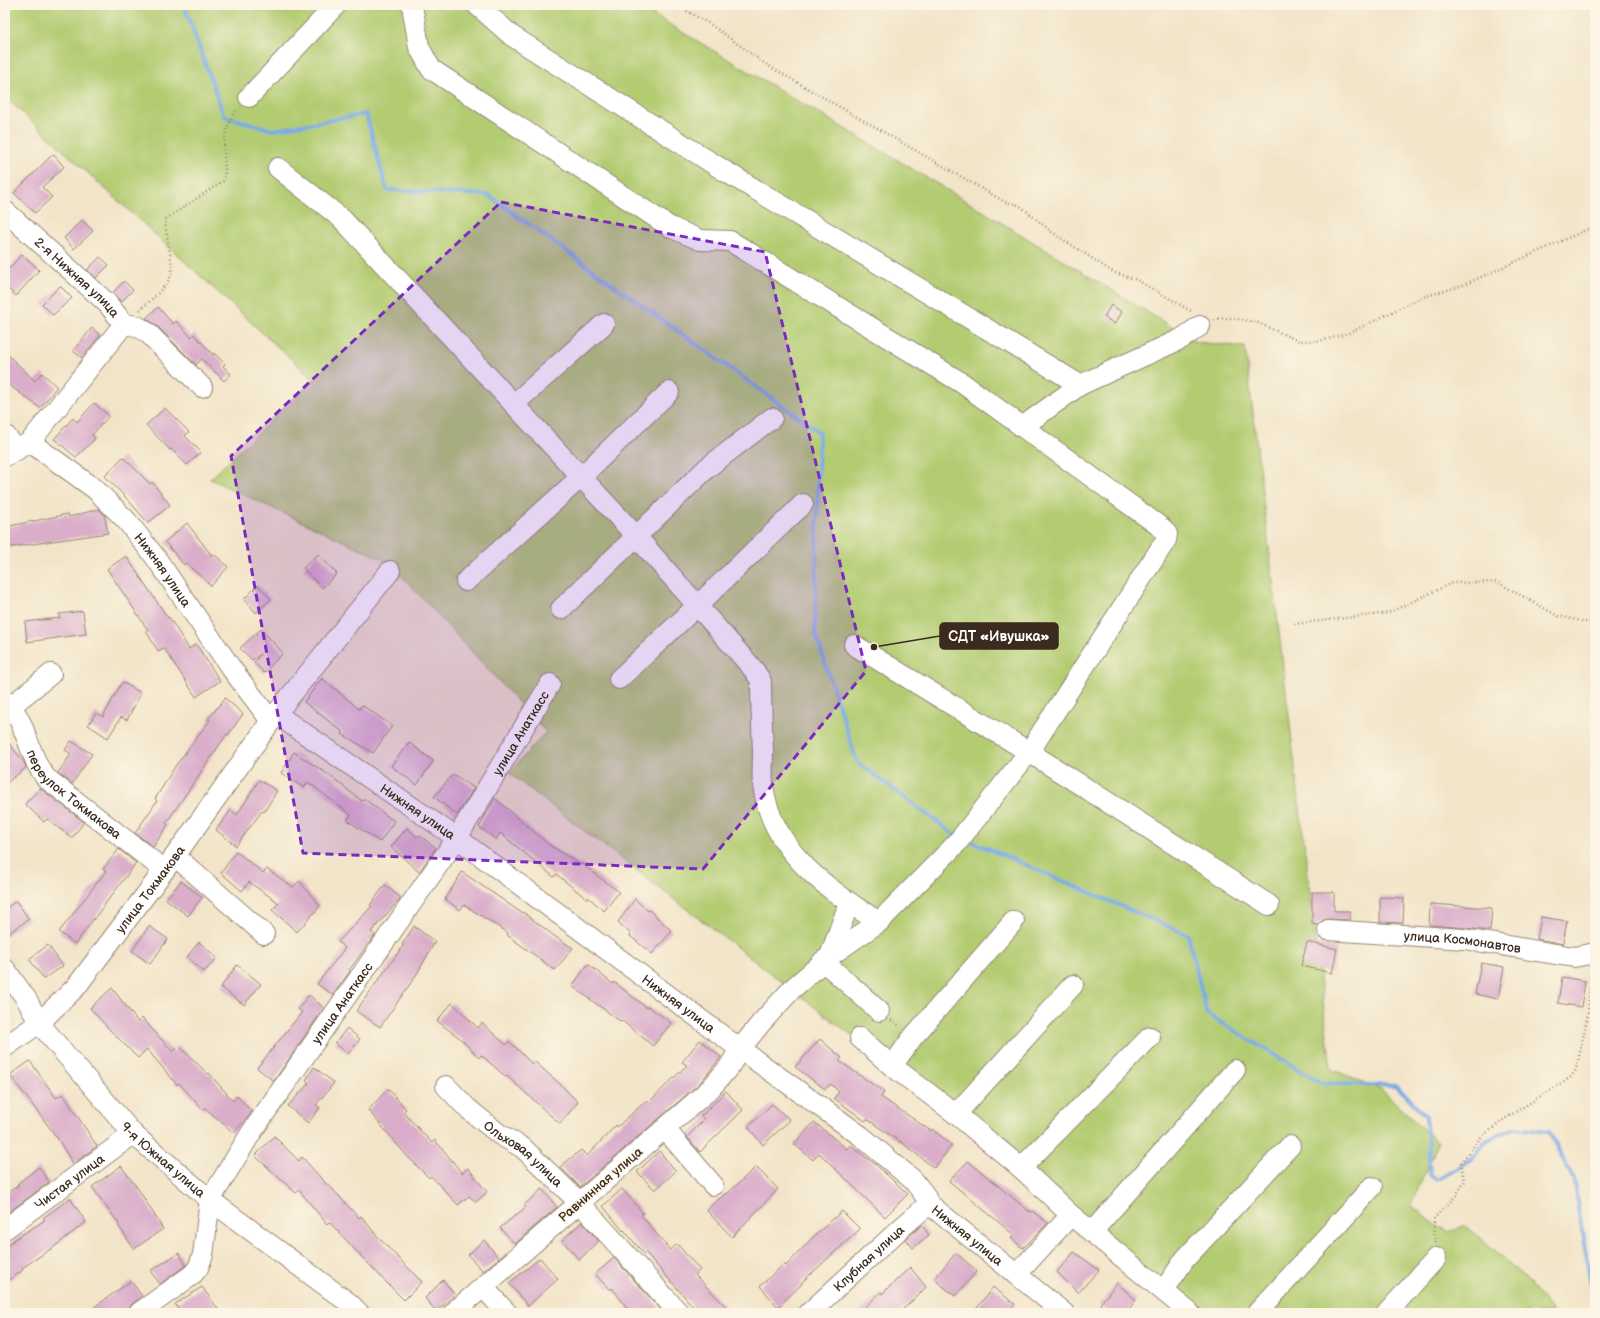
<svg xmlns="http://www.w3.org/2000/svg" width="1600" height="1318" font-family="'Balsamiq Sans',sans-serif">
	<style>
		.green { fill: #b3cc72; stroke: #777b48 }
		.lines { fill: none; stroke-linecap: round; stroke-linejoin: round }
		.stream { stroke: #7aabe5; stroke-width: 4 }
		.building { fill: #daaecb }
		.minor-casing { stroke: #968773; stroke-width: 22 }
		.path { stroke: #968773; stroke-width: 2.5; stroke-dasharray: 1 3; stroke-linecap: butt }
		.minor { stroke: #fff; stroke-width: 20 }
		.marked { fill: #7b2cbf; fill-opacity: 0.2; stroke: #7b2cbf; stroke-width: 3; stroke-dasharray: 8 5; stroke-linejoin: round }
		.labels { text-anchor: middle; stroke-width: 3; stroke-linejoin: round; paint-order: stroke }
		.street-label { font-size: 13px; fill: #3b2a1e; stroke: #fcf5e5 }
		.leader { fill: none; stroke: #3b2a1e; stroke-width: 1.5 }
		.callout-dot { fill: #3b2a1e; stroke: #fcf5e5; stroke-width: 1.5 }
		.callout { fill: #3b2a1e; stroke: #3b2a1e; stroke-width: 1.5 }
		.callout-label { font-size: 14px; text-anchor: middle; font-weight: bold; fill: #fff }
	</style>
	<rect width="100%" height="100%" fill="#fcf5e5"/>
	<filter id="ink" filterUnits="userSpaceOnUse"><feTurbulence type="fractalNoise" baseFrequency=".025" numOctaves="2"/><feDisplacementMap in="SourceGraphic" scale="8" xChannelSelector="R" yChannelSelector="G"/><feConvolveMatrix kernelMatrix="1 2 1 2 8 2 1 2 1" color-interpolation-filters="sRGB"/></filter>
	<filter id="wash" filterUnits="userSpaceOnUse"><feTurbulence type="fractalNoise" baseFrequency=".012" numOctaves="4" result="noise"/><feDisplacementMap in="SourceGraphic" scale="16" xChannelSelector="R" yChannelSelector="G"/><feGaussianBlur stdDeviation="0.9" result="paint"/><feColorMatrix in="noise" values="0 0 0 0 0 0 0 0 0 0 0 0 0 0 0 0 0 1.4 0 .05"/><feComposite in="paint" operator="in"/></filter>
	<g filter="url(#wash)">
		<rect width="100%" height="100%" fill="#f2e4c8"/>
		<path class="green" d="M5,5H637L981,210L1196,342L1245,347L1331,1069L1382,1090L1438,1143L1411,1205L1448,1233L1465,1225L1523,1276L1554,1313H1190L892,1066L509,773L546,732L389,562L210,479L314,380L5,97Z"/>
		<g class="lines">
			<g class="stream">
				<path d="M184,5L224,116L273,130L366,114L387,190L488,195L819,432L815,632L857,762L956,836"/>
				<path d="M966,839L1188,935L1207,1014L1321,1083L1397,1086L1426,1116L1430,1174L1437,1180L1472,1160L1484,1142L1514,1128L1549,1132L1573,1178L1595,1308"/>
			</g>
		</g>
		<g id="blocks">
			<g class="building">
				<path d="M53,154L64,167L42,187L52,197L35,213L14,193Z"/>
				<path d="M82,220L93,231L74,249L64,238Z"/>
				<path d="M22,254L39,270L16,296L5,286V273Z"/>
				<path d="M100,257L109,265L96,278L87,270Z"/>
				<path d="M124,281L133,290L121,302L113,293Z"/>
				<path d="M60,286L72,298L53,315L42,304Z"/>
				<path d="M1111,305L1122,312L1115,324L1104,317Z"/>
				<path d="M158,307L173,324L176,321L191,337L194,334L213,355L214,353L225,364L223,366L231,374L224,381L202,359L196,365L156,325L146,318Z"/>
				<path d="M92,328L100,335L82,358L73,351Z"/>
				<path d="M5,352L35,381L42,373L57,387L40,408L5,382Z"/>
				<path d="M94,403L109,416L92,435L95,439L76,457L54,439L73,418L77,422Z"/>
				<path d="M165,408L189,432L185,436L201,452L187,465L171,449L170,450L146,425Z"/>
				<path d="M123,457L150,484L152,482L170,505L148,523L129,501L105,476Z"/>
				<path d="M99,509L104,514L108,533L5,548V527L68,514L69,517Z"/>
				<path d="M187,523L212,556L214,554L228,567L211,586L186,563L184,565L165,542Z"/>
				<path d="M318,554L337,574L322,588L303,568Z"/>
				<path d="M126,556L168,618L169,617L189,649L196,644L220,681L196,697L164,648L158,651L146,631L148,630L107,569Z"/>
				<path d="M258,585L271,599L256,613L244,599Z"/>
				<path d="M83,611L86,634L27,642L25,622L60,618L59,614Z"/>
				<path d="M261,629L283,653L264,673L254,662L261,654L252,660L240,648Z"/>
				<path d="M322,678L359,709L362,705L392,726L373,753L342,734L343,732L304,702Z"/>
				<path d="M122,682L141,693L127,720L121,717L108,738L88,725L96,713L103,717Z"/>
				<path d="M225,698L243,714L228,735L227,734L166,823L168,825L153,847L135,833L157,801L155,799L176,765L210,720L208,719Z"/>
				<path d="M5,738L24,762L26,768L5,784Z"/>
				<path d="M71,741L92,754L72,784L58,773L71,754L65,750Z"/>
				<path d="M409,742L433,761L417,785L391,766Z"/>
				<path d="M294,752L329,775L362,801L364,799L394,821L380,842L347,820L351,815L308,782L304,788L281,773Z"/>
				<path d="M453,774L474,788L457,815L434,797Z"/>
				<path d="M259,780L277,791L264,812L262,811L236,846L216,830L231,810L237,815Z"/>
				<path d="M40,788L84,822L72,838L47,819L44,822L25,804Z"/>
				<path d="M495,798L548,844L581,865L582,864L619,892L604,911L588,897L587,899L556,874L554,877L500,833L496,840L479,827Z"/>
				<path d="M407,828L417,837L419,835L436,848L419,872L391,847Z"/>
				<path d="M119,849L136,863L75,944L59,932L106,871L103,869Z"/>
				<path d="M236,851L263,873L267,869L293,887L299,881L320,906L297,932L272,910L279,903L249,882L242,891L221,873Z"/>
				<path d="M462,872L522,913L523,912L554,936L573,948L555,970L507,935L508,933L464,905L460,910L445,899Z"/>
				<path d="M181,881L202,897L188,916L166,899Z"/>
				<path d="M385,885L401,898L371,932L375,935L349,970L350,971L333,995L317,984L345,948L338,942L372,906L370,905Z"/>
				<path d="M1312,892H1334V911H1350V920L1328,919L1323,920L1318,925L1312,924Z"/>
				<path d="M1380,897L1404,898L1403,923L1380,922Z"/>
				<path d="M635,899L648,911L649,910L672,931L652,954L630,936L631,934L618,922Z"/>
				<path d="M16,901L29,919L5,936V909Z"/>
				<path d="M1430,904L1492,908L1490,931L1465,928L1429,925Z"/>
				<path d="M1541,917L1567,921L1563,944L1537,939Z"/>
				<path d="M149,926L168,939L150,964L132,951Z"/>
				<path d="M414,926L435,942L415,977L380,1027L356,1011L403,946L402,945Z"/>
				<path d="M199,942L217,958L204,972L187,957Z"/>
				<path d="M1307,942L1337,949L1332,973L1301,966Z"/>
				<path d="M48,945L63,966L44,979L29,959Z"/>
				<path d="M1481,963L1504,967L1498,999L1475,994Z"/>
				<path d="M588,964L613,984L614,982L647,1008L648,1006L671,1023L653,1046L621,1020L620,1021L572,986Z"/>
				<path d="M237,965L261,984L244,1005L221,987Z"/>
				<path d="M1562,977L1585,981L1581,1007L1558,1003Z"/>
				<path d="M112,988L138,1022L142,1018L173,1052L179,1046L208,1074L209,1073L233,1101L237,1096L252,1112L234,1133L205,1108L203,1110L179,1083L177,1085L147,1049L138,1058L108,1028L90,1008Z"/>
				<path d="M309,995L324,1008L274,1081L257,1068L302,1012L298,1009Z"/>
				<path d="M452,1003L478,1028L482,1023L506,1045L509,1041L532,1064L534,1061L562,1086L578,1102L560,1124L507,1076L506,1077L481,1055L479,1058L461,1039L437,1021Z"/>
				<path d="M347,1028L360,1039L348,1054L335,1043Z"/>
				<path d="M820,1039L842,1058L839,1061L884,1092L881,1097L931,1131L932,1129L952,1145L934,1168L900,1141V1142L867,1119L865,1121L834,1098L839,1092L831,1084L825,1089L795,1067Z"/>
				<path d="M700,1040L721,1057L699,1084L580,1187L560,1167L581,1150L587,1156L616,1125L617,1127L647,1100L649,1102L687,1065L682,1062Z"/>
				<path d="M30,1061L56,1098L63,1094L97,1146L73,1164L58,1139L10,1075Z"/>
				<path d="M314,1067L334,1083L316,1105L320,1108L308,1123L288,1106L309,1083L306,1080Z"/>
				<path d="M388,1089L406,1109L403,1112L432,1143L435,1140L462,1173L468,1168L487,1192L476,1202L469,1196L458,1205L431,1176L429,1178L406,1155L368,1110Z"/>
				<path d="M726,1091L743,1110L700,1152L687,1137L704,1120L701,1116Z"/>
				<path d="M772,1104L790,1120L763,1145L748,1127Z"/>
				<path d="M814,1122L847,1149L850,1145L875,1164L908,1194L885,1217L819,1153L813,1160L794,1144Z"/>
				<path d="M274,1136L299,1161L302,1157L328,1186L329,1185L359,1218L361,1216L377,1236L422,1282L404,1300L382,1278L329,1222L327,1224L299,1190L296,1193L255,1156Z"/>
				<path d="M659,1151L676,1171L655,1190L637,1172Z"/>
				<path d="M968,1161L1030,1212L1032,1211L1048,1223L1023,1248L1011,1238L1014,1235L949,1181Z"/>
				<path d="M121,1166L139,1190L163,1229L134,1249L118,1225L119,1224L92,1187Z"/>
				<path d="M39,1167L49,1182L5,1215V1194L19,1185L17,1184Z"/>
				<path d="M756,1167L778,1189L732,1237L706,1210L726,1193L727,1194Z"/>
				<path d="M542,1189L557,1207L515,1244L500,1228L526,1207L524,1205Z"/>
				<path d="M622,1189L643,1213L641,1215L670,1250L677,1244L700,1270L695,1275L732,1313H699L646,1253L644,1254L624,1230L623,1231L603,1206Z"/>
				<path d="M70,1198L86,1222L54,1247L22,1268L23,1270L5,1283V1248L15,1239L45,1220L43,1218Z"/>
				<path d="M842,1211L860,1229L801,1283L802,1284L778,1307L760,1286L784,1264L786,1266L812,1238Z"/>
				<path d="M582,1222L599,1241L579,1260L562,1240Z"/>
				<path d="M922,1225L929,1235L913,1248L906,1239Z"/>
				<path d="M484,1240L499,1258L483,1271L468,1255Z"/>
				<path d="M1074,1252L1099,1270L1078,1293L1057,1272Z"/>
				<path d="M179,1253L186,1265L160,1284L150,1271Z"/>
				<path d="M956,1253L977,1271L955,1296L934,1279Z"/>
				<path d="M540,1258L558,1279L528,1306L509,1283Z"/>
				<path d="M614,1258L664,1313H631L612,1288L610,1290L595,1274Z"/>
				<path d="M910,1267L926,1287L908,1305L898,1313H859L881,1292L882,1294Z"/>
				<path d="M443,1280L455,1295L436,1311L425,1298Z"/>
				<path d="M131,1281L142,1296L132,1304L125,1313H86Z"/>
				<path d="M1117,1283L1136,1300L1126,1313H1109L1100,1304Z"/>
				<path d="M202,1287L221,1313H181L175,1304Z"/>
				<path d="M993,1287L1015,1304L1008,1313H973Z"/>
			</g>
		</g>
	</g>
	<g filter="url(#ink)">
		<use href="#blocks" fill-opacity="0" stroke="#968773" stroke-width="1"/>
		<g class="lines">
			<g class="minor-casing">
				<g id="minor">
					<path d="M412,5L419,47L431,69L670,227L700,240L730,241L962,383L1162,528L1167,534L1166,540L1029,752L956,844L879,922L830,956L792,989L761,1023L740,1049L729,1067L710,1089L453,1313"/>
					<path d="M477,5L512,36L723,170L1080,385"/>
					<path d="M249,97L336,5"/>
					<path d="M278,168L342,219L636,536L754,670L761,681C761,705 762,728 763,751C763,762 762,774 763,785C771,851 828,890 879,922"/>
					<path id="s1" d="M5,211L107,303L124,324L30,442L5,456"/>
					<path d="M124,324L137,326L148,333L202,387"/>
					<path d="M514,404L604,324"/>
					<path d="M1022,427L1080,385L1181,339L1200,326"/>
					<path d="M5,435L17,450"/>
					<path id="s2" d="M30,442L95,489L126,520L156,558L231,668L271,721"/>
					<path d="M466,581L581,477L669,392"/>
					<path d="M561,609L707,468L772,418"/>
					<path d="M854,645L1029,752L1269,905"/>
					<path d="M619,679L697,606L803,504"/>
					<path id="s3" d="M5,701C22,715 26,740 35,759C37,766 42,772 46,778L164,870"/>
					<path d="M11,706L51,674"/>
					<path id="s4" d="M276,714L457,838L740,1049L861,1136L913,1180L924,1194L929,1204L1064,1313"/>
					<path d="M175,856L264,934"/>
					<path id="s5" d="M1328,930L1464,939L1574,957L1595,953"/>
					<path d="M830,956L849,903"/>
					<path d="M823,961L879,1011"/>
					<path id="s6" d="M5,969L27,1000L39,1023L133,1134L210,1200L349,1303L359,1313"/>
					<path d="M860,1038L892,1066L956,1114L1021,1168L1071,1215L1190,1313"/>
					<path id="s7" d="M5,1047L39,1023L76,987L175,856L276,714L390,571"/>
					<path d="M892,1066L913,1037L1014,921"/>
					<path id="s8" d="M446,1086L467,1108L499,1134L523,1148L579,1202L679,1313"/>
					<path d="M956,1114L1073,985"/>
					<path d="M665,1129L713,1185"/>
					<path d="M1021,1168L1150,1037"/>
					<path id="s9" d="M5,1229L133,1134"/>
					<path d="M1092,1232L1235,1070"/>
					<path d="M1016,1275L1071,1215"/>
					<path d="M483,1287L507,1313"/>
					<path d="M1164,1290L1185,1259L1290,1146"/>
					<path id="s10" d="M139,1313L192,1275L198,1268L203,1255L210,1200L251,1133L457,838L550,684"/>
					<path id="s11" d="M809,1313L901,1228L929,1204"/>
					<path d="M1257,1313L1372,1187"/>
					<path d="M1387,1313L1436,1258"/>
				</g>
			</g>
			<g class="path">
				<path d="M676,5L710,24L767,65L1005,202L1019,205L1053,233L1113,272L1137,280L1191,311"/>
				<path d="M140,310C149,302 169,285 172,273C173,265 166,233 165,223L166,219L223,181C227,171 224,161 224,150C224,136 228,119 238,109"/>
				<path d="M1214,319L1232,318L1256,322L1299,341H1320L1349,333L1423,297L1461,286L1595,226"/>
				<path d="M1294,624L1388,613L1452,583L1497,582L1558,616L1595,624"/>
				<path d="M891,1020L900,1026"/>
				<path d="M1435,1243L1434,1218L1455,1197L1465,1181L1461,1163L1480,1138L1506,1118L1571,1077L1576,1070L1588,1014L1591,970"/>
			</g>
			<use href="#minor" class="minor"/>
		</g>
	</g>
	<path class="marked" d="M501,202L765,252L866,671L703,869L303,853L231,456Z"/>
	<g class="labels">
		<g class="street-label">
			<text dy="5" stroke="none"><textPath href="#s1" startOffset="98">2-я Нижняя улица</textPath></text>
			<text dy="5" stroke="none"><textPath href="#s2" startOffset="186">Нижняя улица</textPath></text>
			<text dy="5" stroke="none"><textPath href="#s10" startOffset="705">улица Анаткасс</textPath></text>
			<text dy="5" stroke="none"><textPath href="#s3" startOffset="119">переулок Токмакова</textPath></text>
			<text dy="5" stroke="none"><textPath href="#s4" startOffset="172">Нижняя улица</textPath></text>
			<text dy="5" stroke="none"><textPath href="#s7" startOffset="216">улица Токмакова</textPath></text>
			<text dy="5" stroke="none"><textPath href="#s5" startOffset="135">улица Космонавтов</textPath></text>
			<text dy="5" stroke="none"><textPath href="#s10" startOffset="381">улица Анаткасс</textPath></text>
			<text dy="5" stroke="none"><textPath href="#s4" startOffset="496">Нижняя улица</textPath></text>
			<text dy="5" stroke="none"><textPath href="#s8" startOffset="103">Ольховая улица</textPath></text>
			<text dy="5" stroke="none"><textPath href="#s6" startOffset="249">9-я Южная улица</textPath></text>
			<text dy="5" stroke="none"><textPath href="#s9" startOffset="80">Чистая улица</textPath></text>
			<text transform="translate(600 1184) rotate(-41)" y="5">Равнинная улица</text>
			<text dy="5" stroke="none"><textPath href="#s4" startOffset="868">Нижняя улица</textPath></text>
			<text dy="5" stroke="none"><textPath href="#s11" startOffset="81">Клубная улица</textPath></text>
		</g>
	</g>
	<path class="leader" d="M874 647L940 636"/>
	<circle class="callout-dot" cx="874" cy="647" r="4"/>
	<rect class="callout" x="940" y="623" width="118" height="26" rx="4"/>
	<g class="callout-label">
		<text x="999" y="641">СДТ «Ивушка»</text>
	</g>
	<rect width="1600" height="1318" fill="none" stroke="#fcf5e5" stroke-width="20"/>
</svg>
